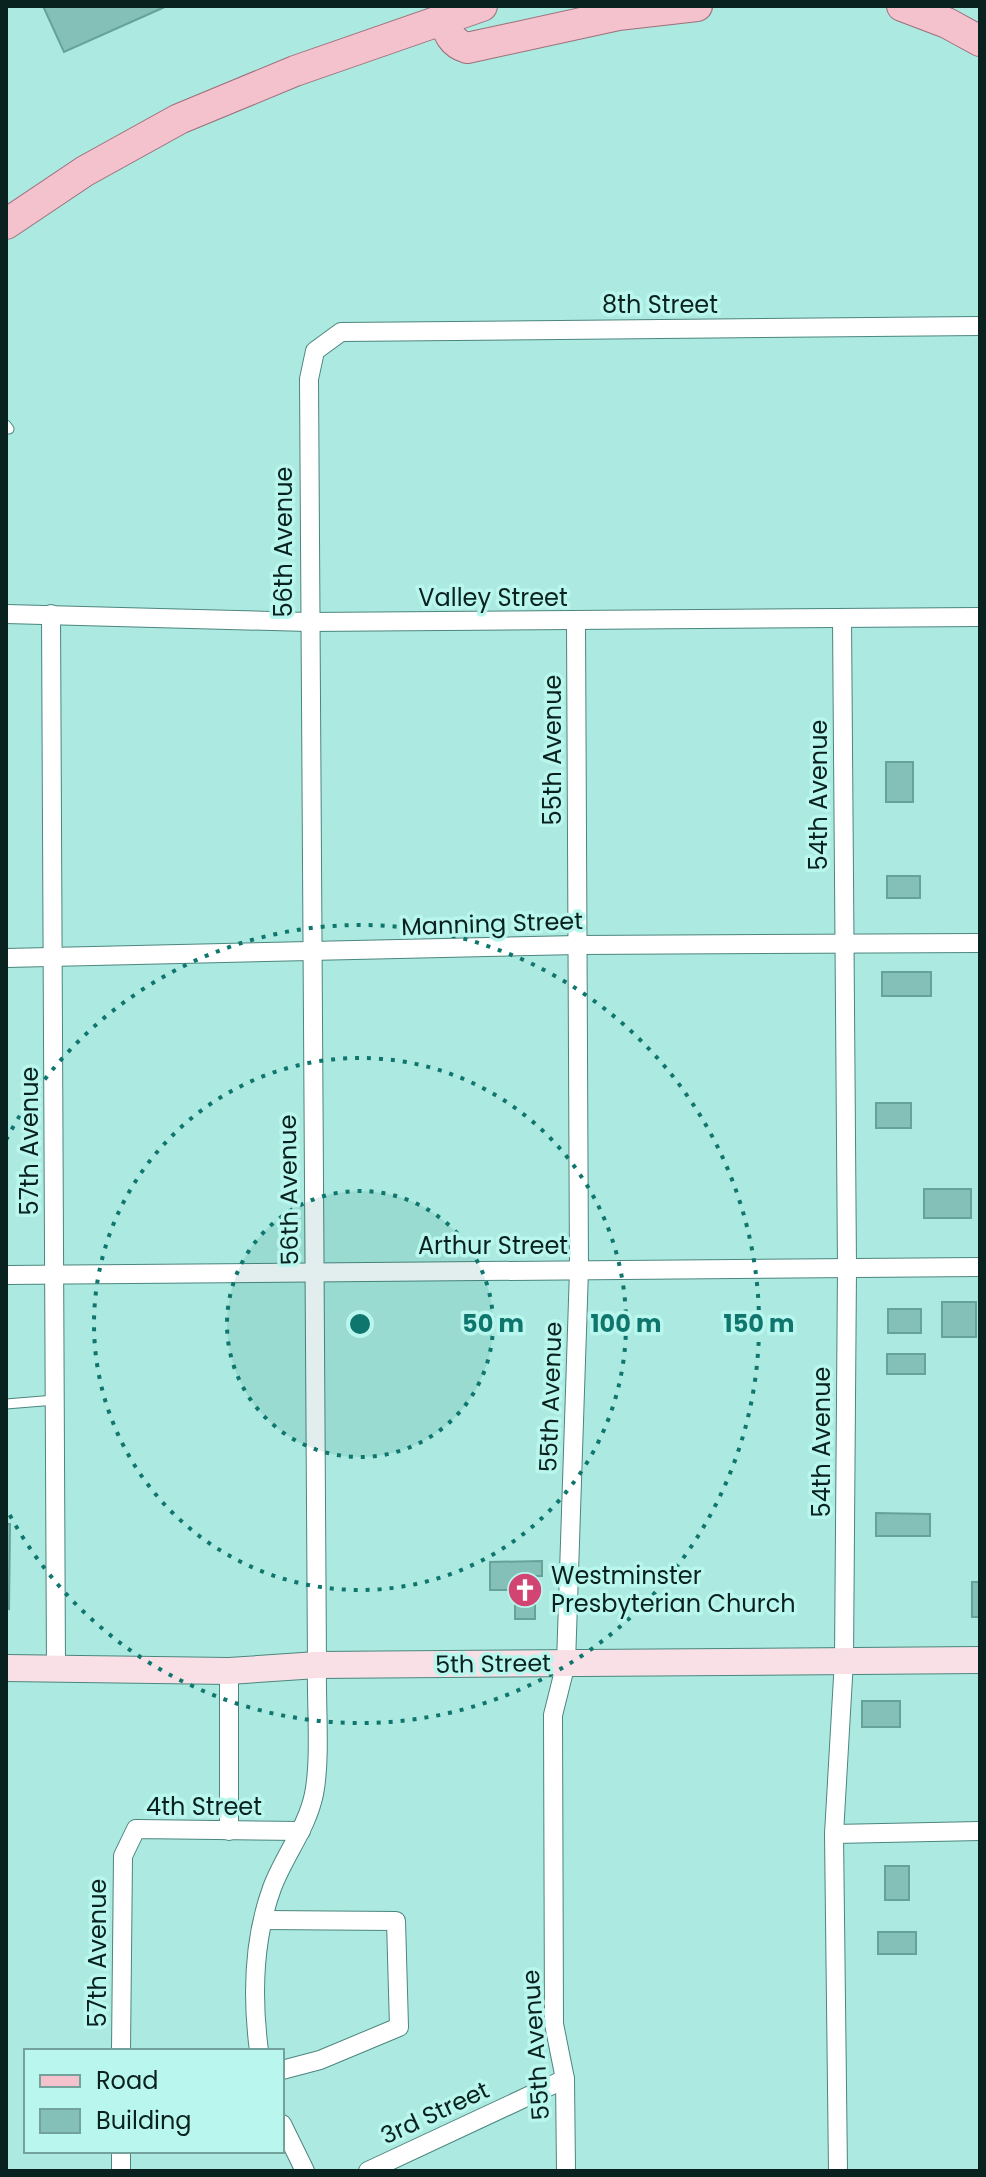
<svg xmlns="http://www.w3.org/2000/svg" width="986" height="2177" font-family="Poppins,sans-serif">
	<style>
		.building { fill: #85c0b8; stroke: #67a29a; stroke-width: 2 }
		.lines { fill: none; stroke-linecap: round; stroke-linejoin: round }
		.lane-casing { stroke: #4c867e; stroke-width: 11 }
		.street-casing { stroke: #4c867e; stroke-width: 20 }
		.secondary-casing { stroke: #4c867e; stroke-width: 28 }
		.primary-casing { stroke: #9d6f7a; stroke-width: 32 }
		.lane { stroke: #fff; stroke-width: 9 }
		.street { stroke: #fff; stroke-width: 18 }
		.secondary { stroke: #f9e0e6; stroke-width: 26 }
		.primary { stroke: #f4c2cd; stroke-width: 30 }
		.ring { fill: none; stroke: #0f766e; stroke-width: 4; stroke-dasharray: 4 8 }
		.labels { text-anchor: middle; stroke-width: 7; stroke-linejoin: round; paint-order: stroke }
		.street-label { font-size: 24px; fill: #09221f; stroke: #b9f6ed }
		.poi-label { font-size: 24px; fill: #09221f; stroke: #b9f6ed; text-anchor: start }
		.centre { fill: #0f766e; stroke: #b9f6ed; stroke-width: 4 }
		.ring-label { font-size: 24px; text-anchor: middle; font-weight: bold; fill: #0f766e; stroke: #b9f6ed; stroke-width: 7; stroke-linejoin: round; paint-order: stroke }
	</style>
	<rect width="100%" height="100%" fill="#ace9e0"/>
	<g class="building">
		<path d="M43,6H167L64,52Z"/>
		<rect x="886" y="762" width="27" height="40"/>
		<rect x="887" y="876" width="33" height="22"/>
		<rect x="882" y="972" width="49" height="24"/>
		<rect x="876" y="1103" width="35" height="25"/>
		<rect x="924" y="1189" width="47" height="29"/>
		<rect x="942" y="1302" width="34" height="35"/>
		<rect x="888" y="1309" width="33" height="24"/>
		<rect x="887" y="1354" width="38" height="20"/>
		<path d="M876,1513L930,1514V1536H876Z"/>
		<path d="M6,1524H10L9,1609L6,1608Z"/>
		<path d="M542,1561V1576H535V1619H515V1590H490V1562Z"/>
		<rect x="972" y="1582" width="8" height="35"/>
		<rect x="862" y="1701" width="38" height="26"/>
		<rect x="885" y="1866" width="24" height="34"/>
		<rect x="878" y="1932" width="38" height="22"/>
	</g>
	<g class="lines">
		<g class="lane-casing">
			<g id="lane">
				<path d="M6,425L9,429"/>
				<path d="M6,1404L55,1400"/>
			</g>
		</g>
		<g class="street-casing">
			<g id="street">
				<path d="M6,614L308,622L980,617"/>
				<path d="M51,614L56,1668"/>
				<path d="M6,958L578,945L980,943"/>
				<path d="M6,1275L980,1267"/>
				<path d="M229,1671V1831"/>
				<path d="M834,1834L980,1831"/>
				<path d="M264,1920L396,1921L399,2027L320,2060L282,2070"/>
				<path d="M121,2051L123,1856L136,1829L301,1831"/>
				<path d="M259,2051C252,1997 253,1940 272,1888C284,1856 307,1828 314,1794C321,1759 316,1703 317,1665L309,379L315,351L341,332L980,326"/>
				<path d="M282,2124L305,2171"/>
				<path d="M121,2171V2151"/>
				<path d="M368,2171L565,2079"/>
				<path d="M566,2171L565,2079L554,2024L553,1715L566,1663L579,1270L576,622"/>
				<path d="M838,2171L834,1834L844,1660L847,1268L842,618"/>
			</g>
		</g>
		<g class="secondary-casing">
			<path id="secondary" d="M6,1668L229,1671L317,1665L980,1660"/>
		</g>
		<g class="primary-casing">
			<g id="primary">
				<path d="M902,6L947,23L980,41"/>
				<path d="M443,17C448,32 451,43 467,48L618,15L697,6"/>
				<path d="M6,224L85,171L179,119L295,71L482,6"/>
			</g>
		</g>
		<use href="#lane" class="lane"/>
		<use href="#street" class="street"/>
		<use href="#secondary" class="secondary"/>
		<use href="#primary" class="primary"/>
	</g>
	<circle cx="360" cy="1324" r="133" fill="#0f766e" fill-opacity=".12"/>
	<g class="ring">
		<circle cx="360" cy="1324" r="133"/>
		<circle cx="360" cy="1324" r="266"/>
		<path d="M6 1140A399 399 0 1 1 6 1508"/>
	</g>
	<defs>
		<g id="church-disc" transform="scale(1.8)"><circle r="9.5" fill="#d24471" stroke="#b9f6ed"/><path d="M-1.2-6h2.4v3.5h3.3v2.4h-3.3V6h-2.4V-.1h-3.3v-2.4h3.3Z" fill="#fff"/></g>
	</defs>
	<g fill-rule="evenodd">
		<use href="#church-disc" x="525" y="1590"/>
	</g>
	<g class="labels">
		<g class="street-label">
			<text x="660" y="313">8th Street</text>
			<text transform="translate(284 542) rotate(-90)" y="8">56th Avenue</text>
			<text x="493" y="606">Valley Street</text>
			<text transform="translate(553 750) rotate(-90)" y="8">55th Avenue</text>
			<text transform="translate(819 795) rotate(-90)" y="8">54th Avenue</text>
			<text transform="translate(492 924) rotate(-2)" y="8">Manning Street</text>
			<text transform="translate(30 1141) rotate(-90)" y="8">57th Avenue</text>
			<text transform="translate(289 1190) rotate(-91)" y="8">56th Avenue</text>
			<text x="493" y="1254">Arthur Street</text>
			<text transform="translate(551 1397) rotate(-88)" y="8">55th Avenue</text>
			<text transform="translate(822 1442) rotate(-90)" y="8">54th Avenue</text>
			<text transform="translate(493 1664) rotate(-1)" y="8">5th Street</text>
			<text x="204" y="1815">4th Street</text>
			<text transform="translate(98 1953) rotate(-90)" y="8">57th Avenue</text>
			<text transform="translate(536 2045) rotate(-94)" y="8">55th Avenue</text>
			<text transform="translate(435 2113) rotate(-25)" y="8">3rd Street</text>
		</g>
		<g class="poi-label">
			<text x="551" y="1584">Westminster<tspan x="551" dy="28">Presbyterian Church</tspan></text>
		</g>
	</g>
	<circle cx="360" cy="1324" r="12" class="centre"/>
	<g class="ring-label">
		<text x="493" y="1332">50 m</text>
		<text x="626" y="1332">100 m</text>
		<text x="759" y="1332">150 m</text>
	</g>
	<rect width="986" height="2177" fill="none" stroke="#09221f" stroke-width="16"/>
	<rect x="24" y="2049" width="260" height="104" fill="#b9f6ed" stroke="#73a19b" stroke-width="2"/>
	<rect x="40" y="2075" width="40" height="12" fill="#f4c2cd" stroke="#73a19b" stroke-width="2"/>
	<text x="96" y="2089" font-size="24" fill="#09221f">Road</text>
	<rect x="40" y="2109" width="40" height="24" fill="#85c0b8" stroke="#73a19b" stroke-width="2"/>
	<text x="96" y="2129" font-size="24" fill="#09221f">Building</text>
</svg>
